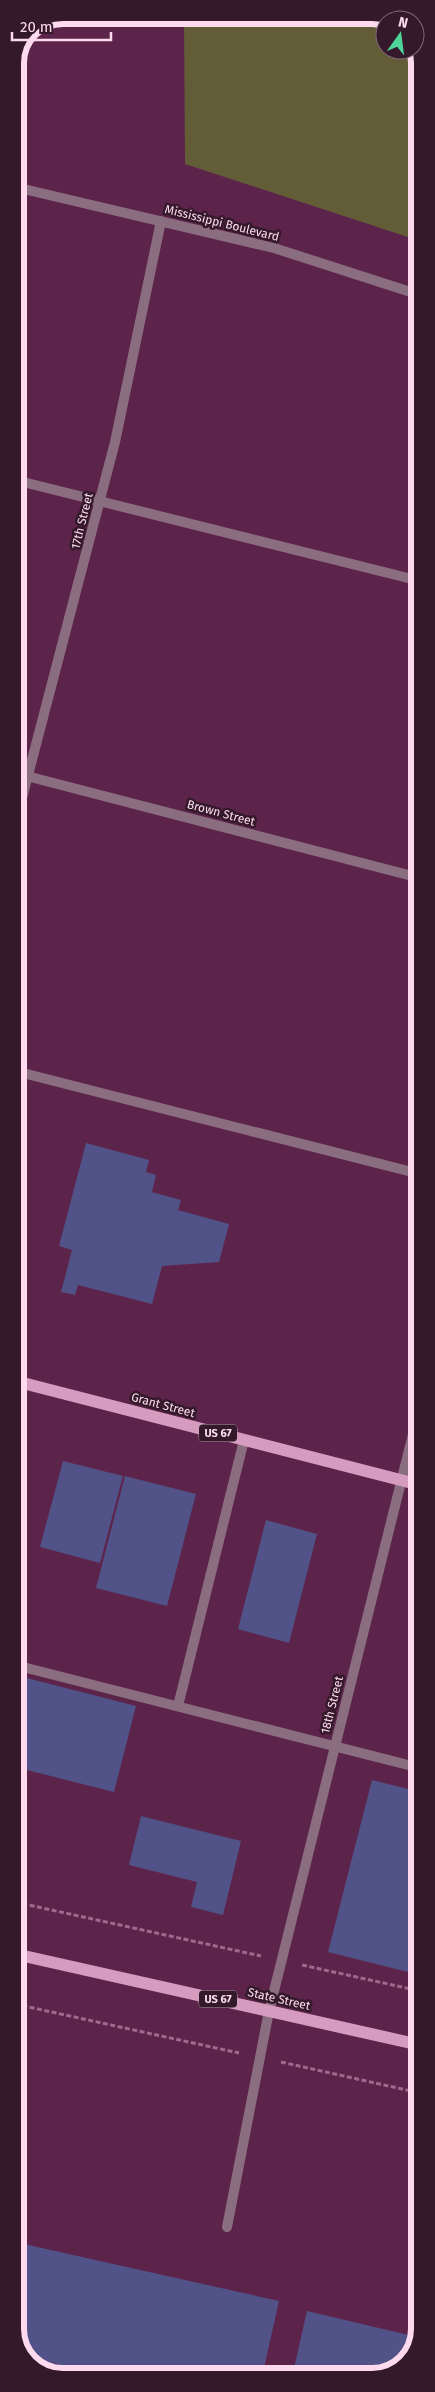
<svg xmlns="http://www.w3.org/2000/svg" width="435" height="2392" font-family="'Fira Sans',sans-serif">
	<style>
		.green { fill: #625d37 }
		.building { fill: #515287 }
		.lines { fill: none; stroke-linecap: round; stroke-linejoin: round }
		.path { stroke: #9c6b8b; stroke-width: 3; stroke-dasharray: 5 2.5; stroke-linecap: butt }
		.service { stroke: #8a6d7f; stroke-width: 10 }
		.minor { stroke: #8a6d7f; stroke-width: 10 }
		.tertiary { stroke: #8a6d7f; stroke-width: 10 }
		.primary { stroke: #d59cc0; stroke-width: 12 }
		.labels { text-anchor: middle; stroke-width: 5; stroke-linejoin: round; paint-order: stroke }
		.shield { fill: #33192a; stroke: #c1a0b4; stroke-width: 1 }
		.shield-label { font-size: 11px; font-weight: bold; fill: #fedaef }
		.street-label { font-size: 12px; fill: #fedaef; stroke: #33192a }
		.rim { fill: none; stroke: #fedaef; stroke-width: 6 }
	</style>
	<rect width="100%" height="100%" fill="#5d244b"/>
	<path class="green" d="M184,15H378L388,20H385V50H415V47L420,56V241L185,164Z"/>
	<g class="building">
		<path d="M86,1143L149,1160L146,1172L156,1175L152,1192L181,1200L178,1210L229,1224L219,1262L162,1266L152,1304L78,1285L75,1295L61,1292L72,1250L59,1246Z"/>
		<path d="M63,1461L123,1476L100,1563L40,1547Z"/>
		<path d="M125,1476L196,1494L167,1606L96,1588Z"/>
		<path d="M266,1520L317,1534L289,1643L238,1629Z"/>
		<path d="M15,1543L25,1545L16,1582H15Z"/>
		<path d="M15,1675L136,1706L114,1792L15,1767Z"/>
		<path d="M372,1780L420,1792V1975L328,1952Z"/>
		<path d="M141,1816L241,1841L223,1915L191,1907L197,1882L129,1865Z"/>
		<path d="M15,2242L279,2301L262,2377H113L26,2357L15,2336Z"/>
		<path d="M307,2311L417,2337L408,2361L379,2377H292Z"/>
	</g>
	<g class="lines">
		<g class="path">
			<path d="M15,1902L261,1956"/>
			<path d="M302,1965L420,1991"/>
			<path d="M15,2004L239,2053"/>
			<path d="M281,2062L420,2093"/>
		</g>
		<g class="service">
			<path d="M15,480L420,581"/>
			<path d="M15,1071L420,1174"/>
			<path d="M15,1665L420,1768"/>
			<path d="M178,1706L244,1440"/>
			<path d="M227,2227L269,2011"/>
		</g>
		<g class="minor">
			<path d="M15,187L274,248L420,295"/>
			<path d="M15,773L420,878"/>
			<path d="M15,825L115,442L161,221"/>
		</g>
		<path class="tertiary" d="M269,2011L420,1406"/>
		<g class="primary">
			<path d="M15,1381L420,1485"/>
			<path d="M15,1954L420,2045"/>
		</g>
	</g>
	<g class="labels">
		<g class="shield">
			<rect x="199" y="1424.5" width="38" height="17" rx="4"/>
			<rect x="199" y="1990.5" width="38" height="17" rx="4"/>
		</g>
		<g class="shield-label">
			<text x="218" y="1437">US 67</text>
			<text x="218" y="2003">US 67</text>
		</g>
		<g class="street-label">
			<text transform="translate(222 223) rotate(14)" y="4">Mississippi Boulevard</text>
			<text transform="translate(82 521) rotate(-76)" y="4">17th Street</text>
			<text transform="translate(221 813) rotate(15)" y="4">Brown Street</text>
			<text transform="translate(163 1405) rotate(15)" y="4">Grant Street</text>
			<text transform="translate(332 1705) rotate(-76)" y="4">18th Street</text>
			<text transform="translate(279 1999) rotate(13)" y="4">State Street</text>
		</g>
	</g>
	<path d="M0 0H435V2392H0ZM63 24H372A39 39 0 0 1 411 63V2329A39 39 0 0 1 372 2368H63A39 39 0 0 1 24 2329V63A39 39 0 0 1 63 24Z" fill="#33192a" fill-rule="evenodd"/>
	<path class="rim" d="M63 24H372A39 39 0 0 1 411 63V2329A39 39 0 0 1 372 2368H63A39 39 0 0 1 24 2329V63A39 39 0 0 1 63 24Z"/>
	<g transform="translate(400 35) rotate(14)"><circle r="24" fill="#33192a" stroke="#846679"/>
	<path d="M0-4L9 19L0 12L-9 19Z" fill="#4ed399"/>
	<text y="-8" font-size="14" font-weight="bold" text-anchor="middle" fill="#fedaef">N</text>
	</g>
	<path d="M12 32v8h99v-8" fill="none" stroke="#fedaef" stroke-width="2.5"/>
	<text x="20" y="32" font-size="15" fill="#fedaef" stroke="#33192a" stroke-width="4" paint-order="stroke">20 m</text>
</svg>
